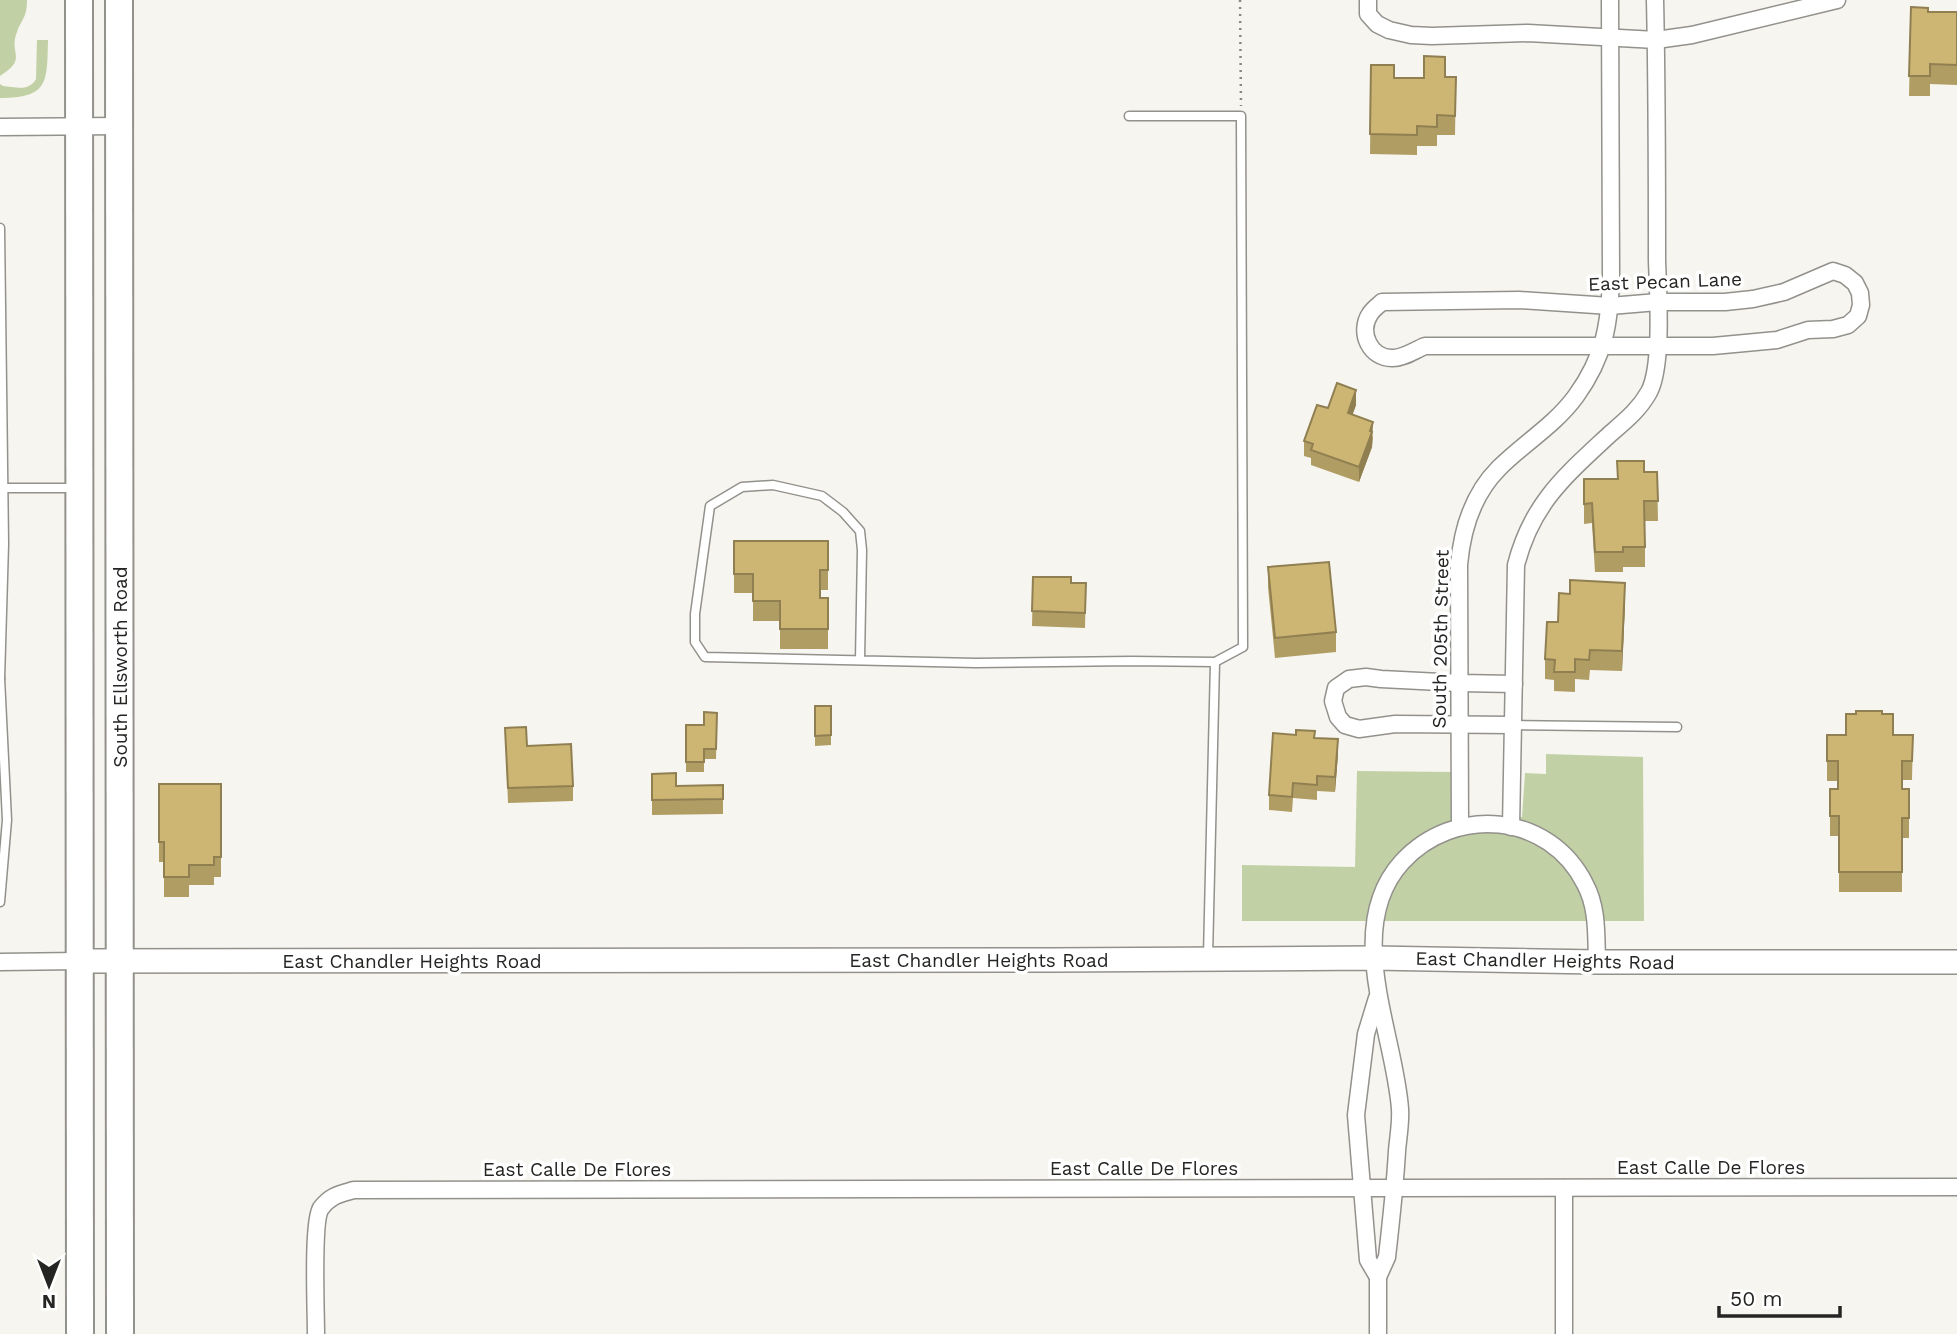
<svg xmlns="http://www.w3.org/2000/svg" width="1957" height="1334" font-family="'Work Sans',sans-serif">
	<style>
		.green { fill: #c2d0a6 }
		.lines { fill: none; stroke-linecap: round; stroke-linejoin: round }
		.lane-casing { stroke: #93918c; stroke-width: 11 }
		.street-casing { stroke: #93918c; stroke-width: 19 }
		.secondary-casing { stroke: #93918c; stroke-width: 26 }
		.primary-casing { stroke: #93918c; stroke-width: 30 }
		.path { stroke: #888783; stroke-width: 2.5; stroke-dasharray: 2 5; stroke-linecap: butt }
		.lane { stroke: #fff; stroke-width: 8 }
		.street { stroke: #fff; stroke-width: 16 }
		.secondary { stroke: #fff; stroke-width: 23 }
		.primary { stroke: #fff; stroke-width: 26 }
		.wall { fill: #b09d64 }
		.shaded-wall { fill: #907f51 }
		.building { fill: #cdb674; stroke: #907f51; stroke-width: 2 }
		.labels { text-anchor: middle; stroke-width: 7; stroke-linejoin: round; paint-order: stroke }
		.street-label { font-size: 19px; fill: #252523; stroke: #fff }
	</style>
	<rect width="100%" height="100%" fill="#f7f5ef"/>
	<g class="green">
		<path d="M0,0H27C27,18 22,18 17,32C8,54 29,58 0,76Z"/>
		<path d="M37,40H48C47,82 49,98 0,98V84L3,86C15,87 29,92 36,79Z"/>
		<path d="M1546,754L1643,757L1644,921H1242V865L1355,867L1357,771L1453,772L1452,817H1522L1525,773L1546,774Z"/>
	</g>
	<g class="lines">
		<g class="lane-casing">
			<g id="lane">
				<path d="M1129,116H1241L1243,647L1215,662"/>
				<path d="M0,228L4,544L0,679"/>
				<path d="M0,488H77"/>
				<path d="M860,660L862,550L860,531L843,512L822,496L773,485L742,487L710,506L695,614V642L705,657L976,663L1131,661L1215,662L1208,956"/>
				<path d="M1513,725L1677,727"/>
				<path d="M0,902L7,820L0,678"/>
			</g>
		</g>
		<g class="street-casing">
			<g id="street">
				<path d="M1368,0V14L1377,24L1389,30L1411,35L1432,36L1528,33L1656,40L1692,35L1837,0"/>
				<path d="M0,127L120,126"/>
				<path d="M1833,271L1845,275L1855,283L1860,293L1861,305L1858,316L1848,325L1833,329L1808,330L1777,340L1713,346H1425C1415,350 1404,358 1393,358C1370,359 1358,332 1370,314C1373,309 1379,305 1382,302L1519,300L1610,306L1658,302H1725L1753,299L1784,292Z"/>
				<path d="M1513,725L1395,724L1359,729L1345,725L1338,717L1333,701L1336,688L1349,679L1366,677L1381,679L1460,683L1514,684"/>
				<path d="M1460,826L1459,565C1462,530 1473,494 1499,468C1524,443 1555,425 1576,396C1605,356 1610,322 1611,275L1610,0"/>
				<path d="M1511,827L1516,565C1532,503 1565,476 1610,434C1625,421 1639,410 1649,392C1663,366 1658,292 1657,260C1657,173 1657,87 1655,0"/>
				<path d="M0,962L79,961"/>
				<path d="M1377,998L1366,1034L1356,1115L1368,1260L1378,1277"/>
				<path d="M316,1334C316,1312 312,1221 321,1208C331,1195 340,1194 354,1190L1957,1187"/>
				<path d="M1378,1334V1277L1387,1257C1391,1222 1395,1187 1397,1151C1398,1138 1401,1123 1400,1109C1395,1034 1342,928 1402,862C1454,805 1549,812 1585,884C1598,908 1596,935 1597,962"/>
				<path d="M1564,1334V1188"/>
			</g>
		</g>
		<g class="secondary-casing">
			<path id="secondary" d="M79,961L1051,960L1374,958L1597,962H1957"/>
		</g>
		<g class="primary-casing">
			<g id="primary">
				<path d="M79,0L80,1334"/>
				<path d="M119,0L120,1334"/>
			</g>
		</g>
		<path class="path" d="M1240,0L1241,106"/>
		<use href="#lane" class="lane"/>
		<use href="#street" class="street"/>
		<use href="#secondary" class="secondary"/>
		<use href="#primary" class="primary"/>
	</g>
	<g class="wall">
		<path d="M1911,7L1928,12H1957V85L1930,84V96H1909Z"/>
		<path d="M1371,65L1394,78L1456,77L1455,135H1437V146H1417V155L1370,154Z"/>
		<path d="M1356,405L1352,414L1373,437L1372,447L1359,482L1311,465V458L1304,456V441L1328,408Z"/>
		<path d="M1644,472H1657L1658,521H1645V567H1623V572H1595L1592,523L1584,524V479H1617Z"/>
		<path d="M734,541H828V590H820V598H828V649H780V621H753V593H734Z"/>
		<path d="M1268,567L1336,632V652L1275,658L1268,587Z"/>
		<path d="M1033,577L1071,583H1086L1085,628L1032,626Z"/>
		<path d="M1625,602L1622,671L1590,670L1589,680L1575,679V692L1554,691V680L1545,679V659L1558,622Z"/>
		<path d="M815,706H831V745L815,746Z"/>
		<path d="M717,713L716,759H704V772H686V725H704Z"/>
		<path d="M505,728L573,786V801L508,803Z"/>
		<path d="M1827,735H1913L1912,780H1902V789H1909V838H1902V892H1839V836H1830V789H1838V781H1827Z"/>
		<path d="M1315,738L1338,754L1335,792L1317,791V800L1293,798L1292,812L1269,810V795Z"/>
		<path d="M652,774L676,786L723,785V814L652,815Z"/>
		<path d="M159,784H221V877H214V885H189V897H164V862H159Z"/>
	</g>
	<g class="shaded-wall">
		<path d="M1356,390V405L1348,428V413Z"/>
		<path d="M1373,422L1372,447L1359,482V467Z"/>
		<path d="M1625,583V602L1622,671V651Z"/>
		<path d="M1338,739V754L1335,792V777Z"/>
	</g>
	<g class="building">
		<path d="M1911,7L1928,8V12H1957V65L1930,64V76H1909Z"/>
		<path d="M1424,56L1445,57V77H1456L1455,116L1437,115V127L1417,126V135L1370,134L1371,65H1394V78H1424Z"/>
		<path d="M1337,383L1356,390L1348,413L1373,422L1370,431L1372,432L1359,467L1311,450L1313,444L1304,441L1317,405L1328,408Z"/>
		<path d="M1617,461H1644V472H1657L1658,501H1644L1645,547H1623V552H1595L1592,503L1584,504V479H1618Z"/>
		<path d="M734,541H828V570H820V598H828V629H780V601H753V574H734Z"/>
		<path d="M1329,562L1336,632L1275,638L1268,567Z"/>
		<path d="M1033,577H1071V583H1086L1085,613L1032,611Z"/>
		<path d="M1570,580L1625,583L1622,651L1590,650L1589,660L1575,659V672H1554L1555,660L1545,659L1547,622H1558L1559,593L1570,594Z"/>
		<path d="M815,706H831V735L815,736Z"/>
		<path d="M1856,711H1882V714H1893V735H1913L1912,761H1902V789H1909V818H1902V872H1839V816H1830V789H1838V761H1827V735H1846V714H1856Z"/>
		<path d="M704,712L717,713L716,749H704V762H686V725H704Z"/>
		<path d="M526,727L527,746L571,744L573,786L508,788L505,728Z"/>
		<path d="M1296,730L1315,731L1314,738L1338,739L1335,777L1317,776V785L1293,783L1292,797L1269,795L1273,733L1296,735Z"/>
		<path d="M676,773V786L723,785V799L652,800V774Z"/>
		<path d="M159,784H221V857H214V865H189V877H164V842H159Z"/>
	</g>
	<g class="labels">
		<g class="street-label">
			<text transform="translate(1665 281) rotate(-2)" y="7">East Pecan Lane</text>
			<text transform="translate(1440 639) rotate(-89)" y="7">South 205th Street</text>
			<text transform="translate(120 667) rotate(-90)" y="7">South Ellsworth Road</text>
			<text x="979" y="967">East Chandler Heights Road</text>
			<text transform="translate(1545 960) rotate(1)" y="7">East Chandler Heights Road</text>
			<text x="412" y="968">East Chandler Heights Road</text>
			<text x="1711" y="1174">East Calle De Flores</text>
			<text x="1144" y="1175">East Calle De Flores</text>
			<text x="577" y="1176">East Calle De Flores</text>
		</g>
	</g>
	<g transform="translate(49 1285) rotate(180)" stroke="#ffffff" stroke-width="5" paint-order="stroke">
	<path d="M0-5L12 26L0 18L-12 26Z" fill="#252523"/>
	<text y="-10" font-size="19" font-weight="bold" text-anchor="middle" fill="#252523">N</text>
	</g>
	<path d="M1719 1306v10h121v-10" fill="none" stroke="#252523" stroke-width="3.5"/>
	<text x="1730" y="1306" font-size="21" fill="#252523" stroke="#ffffff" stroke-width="5" paint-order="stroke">50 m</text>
</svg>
